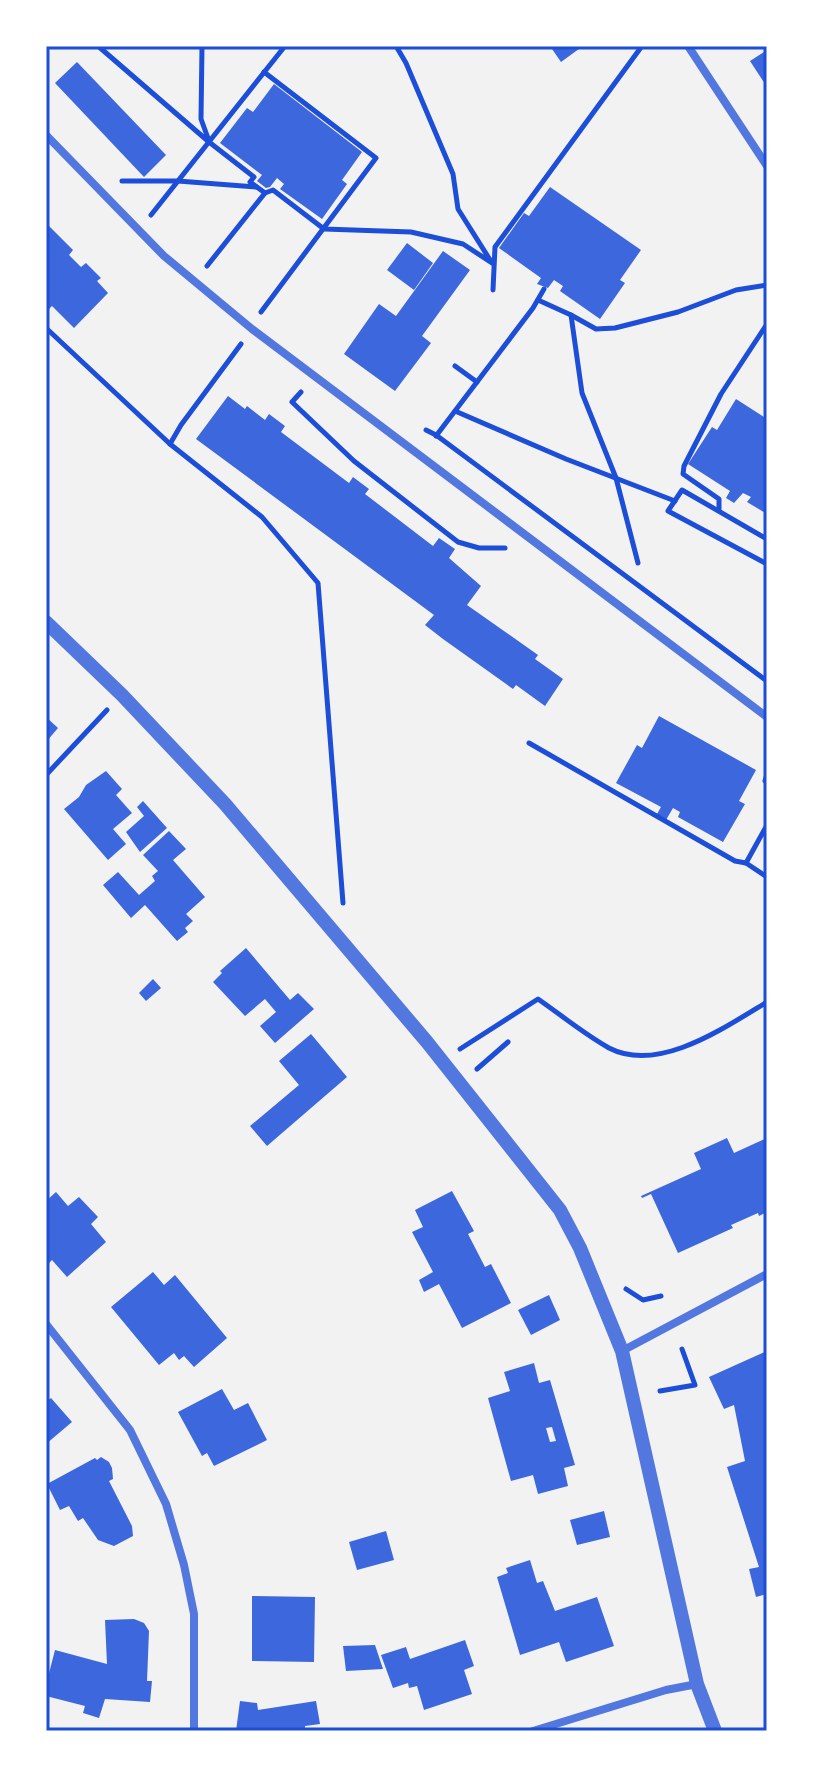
<svg xmlns="http://www.w3.org/2000/svg" width="813" height="1777" font-family="Raleway,sans-serif">
	<style>
		.building { fill: #3d67dc; fill-rule: evenodd }
		.lines { fill: none; stroke-linecap: round; stroke-linejoin: round }
		.path { stroke: #1d4ed8; stroke-width: 5 }
		.minor { stroke: #5277de; stroke-width: 8 }
		.tertiary { stroke: #5277de; stroke-width: 14 }
		.neatline { fill: none; stroke: #1d4ed8; stroke-width: 3 }
	</style>
	<rect width="100%" height="100%" fill="#f2f2f2"/>
	<g class="building">
		<path d="M550,46H583L561,62Z"/>
		<path d="M767,50V87L750,61Z"/>
		<path d="M77,62L166,155L144,177L55,83Z"/>
		<path d="M274,84L362,152L342,180L347,184L322,219L280,189L284,184L277,178L270,187L266,188L257,181L262,175L220,143L247,108L253,112Z"/>
		<path d="M550,187L641,250L620,280L625,283L600,319L560,291L563,286L554,280L548,288L537,284L541,278L499,248L524,213L529,216Z"/>
		<path d="M46,223L73,250L69,255L81,267L86,263L101,278L97,281L108,293L74,328L52,306L46,312Z"/>
		<path d="M407,243L433,263L414,290L387,270Z"/>
		<path d="M443,251L470,270L422,336L431,343L395,391L344,354L379,304L396,316Z"/>
		<path d="M228,396L245,409L247,406L265,420L269,414L285,426L281,432L349,483L353,477L369,489L365,494L433,546L439,538L455,549L449,558L481,586L467,605L538,655L535,659L563,679L545,706L516,685L513,689L443,639L425,625L434,615L196,439Z"/>
		<path d="M736,399L767,419V514L747,502L751,497L743,493L734,503L726,498L730,491L688,464L712,427L717,430Z"/>
		<path d="M659,716L756,770L739,801L745,804L723,842L678,817L680,812L673,808L666,820L657,814L661,807L616,783L637,745L642,748Z"/>
		<path d="M46,717L58,728L46,742Z"/>
		<path d="M106,771L122,789L116,795L132,813L113,829L126,844L108,860L64,809L79,797L86,785Z"/>
		<path d="M143,801L167,828L140,852L126,832L144,816L137,807Z"/>
		<path d="M169,831L186,849L173,860L205,897L186,914L193,921L185,928L188,932L177,941L145,905L131,918L103,885L118,872L139,895L155,881L152,876L158,871L143,855Z"/>
		<path d="M246,948L290,1000L298,993L314,1009L275,1043L260,1026L276,1012L265,999L245,1016L213,982L222,973L220,971Z"/>
		<path d="M153,979L161,988L146,1001L139,993Z"/>
		<path d="M311,1034L347,1077L267,1146L250,1126L299,1085L279,1061Z"/>
		<path d="M727,1138L734,1153L767,1138V1212L759,1216L758,1213L731,1225L733,1228L678,1253L651,1194L642,1198L641,1196L701,1169L694,1153Z"/>
		<path d="M452,1191L474,1231L468,1234L485,1267L491,1264L511,1303L462,1328L439,1284L424,1292L419,1280L433,1272L412,1232L423,1227L415,1210Z"/>
		<path d="M56,1192L68,1206L79,1197L98,1217L91,1224L106,1242L67,1277L52,1260L46,1266V1201Z"/>
		<path d="M153,1272L164,1285L175,1275L227,1338L194,1367L184,1356L179,1360L174,1353L159,1365L111,1307Z"/>
		<path d="M549,1295L560,1320L531,1335L518,1310Z"/>
		<path d="M767,1351V1594L756,1597L749,1569L759,1567L727,1467L745,1461L734,1405L724,1409L709,1377Z"/>
		<path d="M534,1363L539,1383L550,1380L575,1465L564,1468L568,1486L538,1494L533,1475L511,1481L488,1398L510,1391L504,1372ZM552,1427L556,1441L550,1442L546,1428Z"/>
		<path d="M222,1389L234,1410L248,1403L267,1440L214,1466L207,1453L202,1456L178,1412Z"/>
		<path d="M51,1398L72,1422L46,1444V1402Z"/>
		<path d="M101,1457L109,1462L112,1468L113,1479L109,1481L132,1526L133,1536L114,1546L98,1540L83,1518L78,1521L69,1506L60,1510L47,1484L95,1458L97,1460Z"/>
		<path d="M604,1511L610,1537L577,1545L570,1520Z"/>
		<path d="M386,1531L394,1560L357,1570L349,1542Z"/>
		<path d="M530,1560L537,1583L543,1581L555,1611L597,1597L614,1646L566,1662L559,1642L520,1655L497,1577L508,1573L506,1568Z"/>
		<path d="M252,1596L315,1597L314,1662L252,1661Z"/>
		<path d="M134,1619L144,1623L149,1631L147,1681H152L150,1702L105,1699L99,1718L83,1713L85,1706L46,1696V1685L55,1650L107,1664L105,1620Z"/>
		<path d="M465,1640L474,1666L464,1670L472,1694L424,1710L417,1686L409,1688L408,1683L393,1688L381,1655L406,1647L410,1659Z"/>
		<path d="M375,1645L383,1669L346,1671L343,1646Z"/>
		<path d="M240,1701L257,1703L258,1710L316,1701L320,1724L305,1726V1731H236Z"/>
	</g>
	<g class="lines">
		<g class="path">
			<path d="M98,46L209,142L254,177L250,182L265,193L273,190L324,229L411,232L463,244L492,263L458,209L453,174L406,63L396,46"/>
			<path d="M202,46L201,119L209,141"/>
			<path d="M122,181H178L256,187"/>
			<path d="M151,215L285,46"/>
			<path d="M207,266L265,193"/>
			<path d="M493,290L495,247L642,46"/>
			<path d="M538,300L571,315L582,393L616,478L638,563"/>
			<path d="M261,312L376,158L264,72"/>
			<path d="M571,315L596,329L615,328L678,312L736,290L767,285"/>
			<path d="M46,328L170,444L262,517L318,583L343,903"/>
			<path d="M455,366L477,382"/>
			<path d="M301,392L292,402L354,461L458,542L479,548H505"/>
			<path d="M455,411L566,459L675,501"/>
			<path d="M426,430L436,435L767,681"/>
			<path d="M436,436L533,308L544,289"/>
			<path d="M170,444L181,425L241,344"/>
			<path d="M719,509V499L683,474L684,466L721,394L767,324"/>
			<path d="M767,539L682,490L668,511L767,564"/>
			<path d="M529,743L735,861L746,863L767,877"/>
			<path d="M767,774L765,781L767,783"/>
			<path d="M46,775L107,710"/>
			<path d="M746,863L767,825"/>
			<path d="M460,1049L538,999C561,1015 584,1034 609,1048C659,1074 725,1027 767,1002"/>
			<path d="M477,1069L508,1042"/>
			<path d="M626,1289L643,1300L661,1296"/>
			<path d="M660,1391L695,1385L682,1349"/>
		</g>
		<g class="minor">
			<path d="M688,46L767,166"/>
			<path d="M46,135L164,256L252,329L767,717"/>
			<path d="M46,1324L130,1430L166,1504L184,1565L194,1614V1731"/>
			<path d="M622,1351L767,1274"/>
			<path d="M533,1731L666,1690L697,1684"/>
		</g>
		<path class="tertiary" d="M46,622L122,695L225,804L427,1042L560,1210L580,1248L622,1351L697,1684L715,1731"/>
	</g>
	<rect width="813" height="1777" fill="none" stroke="#ffffff" stroke-width="96"/>
	<rect x="48" y="48" width="717" height="1681" class="neatline"/>
</svg>
